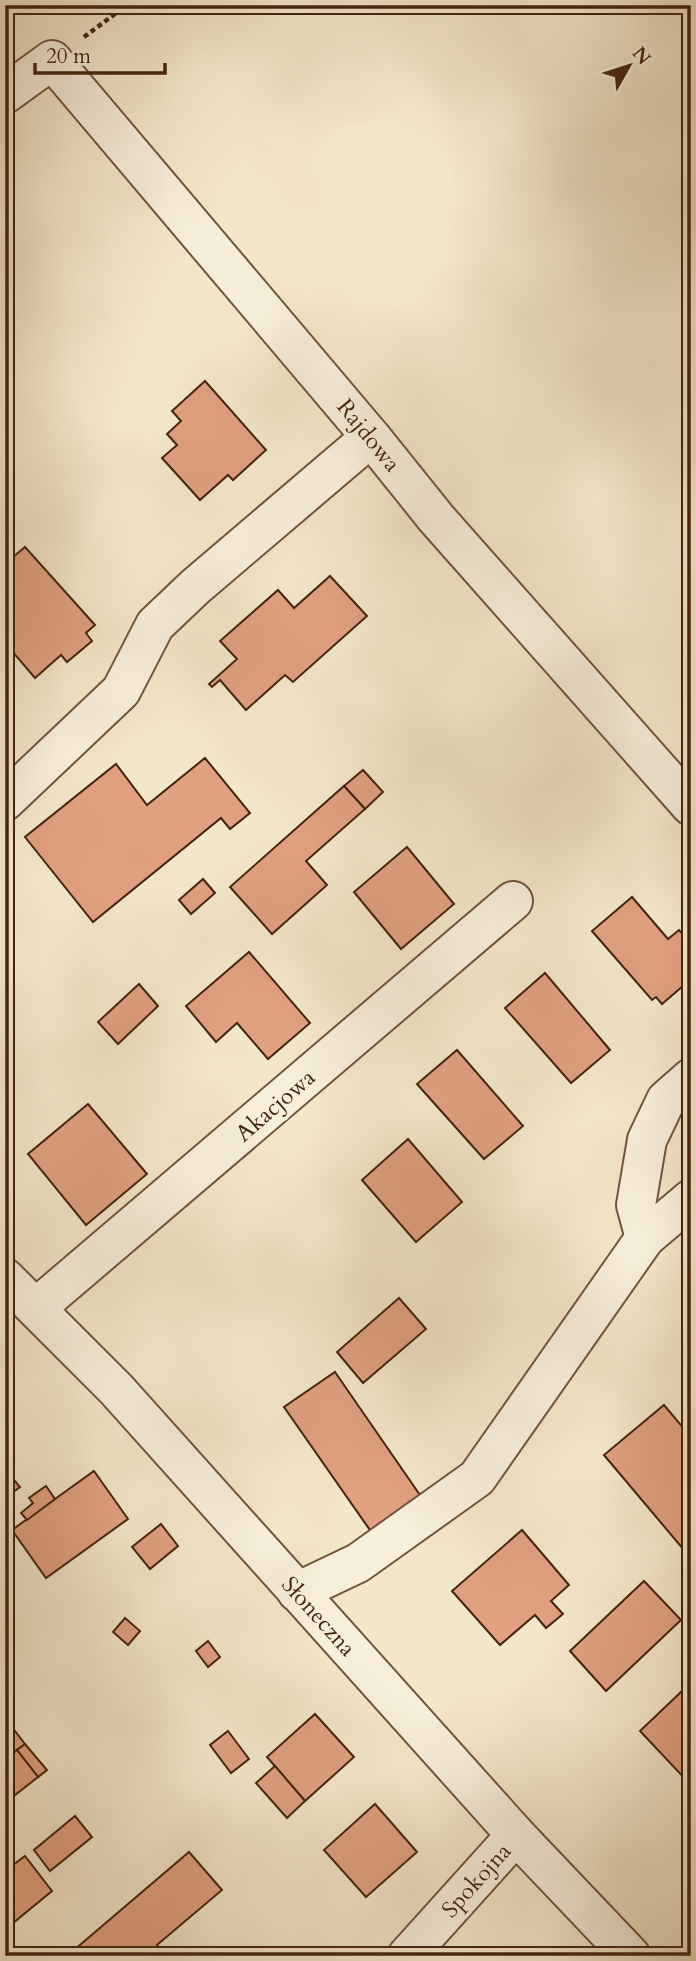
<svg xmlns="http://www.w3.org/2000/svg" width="696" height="1961" font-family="Cardo,serif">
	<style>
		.building { fill: #e1a080; stroke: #44230f; stroke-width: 2 }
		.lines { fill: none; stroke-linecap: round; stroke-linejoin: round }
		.minor-casing { stroke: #70543e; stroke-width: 42 }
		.path { stroke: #44230f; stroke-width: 4.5; stroke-dasharray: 5 3.5; stroke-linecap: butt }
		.minor { stroke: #f7efdc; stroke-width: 38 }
		.labels { text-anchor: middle; stroke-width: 7; stroke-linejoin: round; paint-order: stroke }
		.street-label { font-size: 23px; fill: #44230f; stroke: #f7efdc }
	</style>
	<rect width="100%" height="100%" fill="#f3e7c9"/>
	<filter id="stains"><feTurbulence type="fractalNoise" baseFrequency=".00286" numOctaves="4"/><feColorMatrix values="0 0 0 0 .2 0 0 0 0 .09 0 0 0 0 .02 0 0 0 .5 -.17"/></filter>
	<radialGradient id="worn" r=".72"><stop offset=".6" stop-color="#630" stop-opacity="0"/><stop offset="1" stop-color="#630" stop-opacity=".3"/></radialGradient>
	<g class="building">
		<path d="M205,381L266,450L233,480L228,475L200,500L162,458L177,445L167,434L181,421L172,411Z"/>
		<path d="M25,547L95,625L86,633L92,641L67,662L61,655L35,678L5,643V564Z"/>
		<path d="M330,576L367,616L293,682L285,675L246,710L220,680L212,687L209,684L237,659L220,641L278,590L294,608Z"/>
		<path d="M205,758L250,813L230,829L221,818L93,922L25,837L116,764L147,805Z"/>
		<path d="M363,770L383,792L365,809L344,786Z"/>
		<path d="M344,786L365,809L306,861L327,885L272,934L230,887Z"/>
		<path d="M407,847L454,904L401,949L354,892Z"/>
		<path d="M203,879L215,893L191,914L179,900Z"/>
		<path d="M632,897L668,939L679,930L691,943V979L662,1004L656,997L652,1000L592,931Z"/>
		<path d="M249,952L310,1023L268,1059L237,1023L216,1042L186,1006Z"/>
		<path d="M545,973L610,1050L571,1083L505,1008Z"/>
		<path d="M139,984L158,1006L118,1044L98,1022Z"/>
		<path d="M457,1050L523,1126L484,1159L417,1084Z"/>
		<path d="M88,1104L147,1174L86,1225L28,1154Z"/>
		<path d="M408,1139L462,1202L416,1242L362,1180Z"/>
		<path d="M399,1298L426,1329L363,1383L337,1352Z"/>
		<path d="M335,1372L422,1498L372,1533L284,1407Z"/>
		<path d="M664,1405L691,1437V1554L689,1556L604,1455Z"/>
		<path d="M5,1469L20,1487L5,1498Z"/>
		<path d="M94,1471L128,1519L46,1578L12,1530Z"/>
		<path d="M46,1486L55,1499L27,1520L21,1513L33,1503L29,1498Z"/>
		<path d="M161,1524L178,1546L150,1569L132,1547Z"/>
		<path d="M522,1530L569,1585L551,1601L563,1614L546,1628L535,1615L500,1645L452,1591Z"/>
		<path d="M644,1581L681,1620L606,1691L570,1651Z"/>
		<path d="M125,1618L140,1631L128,1645L113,1632Z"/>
		<path d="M208,1641L220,1657L208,1667L196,1651Z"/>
		<path d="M691,1683V1703L681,1692Z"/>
		<path d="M681,1692L691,1703V1781L689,1783L640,1731Z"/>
		<path d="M315,1714L354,1757L305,1801L267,1757Z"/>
		<path d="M5,1718L25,1744L5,1760Z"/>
		<path d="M228,1731L249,1759L231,1773L210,1745Z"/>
		<path d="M25,1744L47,1770L38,1777L17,1750Z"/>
		<path d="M17,1750L38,1777L5,1803V1760Z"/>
		<path d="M275,1766L305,1801L287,1818L256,1783Z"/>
		<path d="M375,1804L417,1852L366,1897L324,1850Z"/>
		<path d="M75,1816L92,1837L50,1871L34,1850Z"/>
		<path d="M189,1852L222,1890L157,1945L166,1956H67Z"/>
		<path d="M25,1856L52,1891L13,1923L5,1913V1871Z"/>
	</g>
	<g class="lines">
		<g class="minor-casing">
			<g id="minor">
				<path d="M5,94L52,60L371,437L436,518L691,806"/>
				<path d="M5,801L121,691L155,625L195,587L371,437"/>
				<path d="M645,1238L636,1205L647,1140L666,1100L691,1078"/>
				<path d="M5,1278L116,1389L516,1835L631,1956"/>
				<path d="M36,1308L513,901"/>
				<path d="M297,1592L358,1563L477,1478L645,1238L691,1199"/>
				<path d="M407,1956L516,1835"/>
			</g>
		</g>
		<path class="path" d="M84,37L127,5"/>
		<use href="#minor" class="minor"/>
	</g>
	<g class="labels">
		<g class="street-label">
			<text transform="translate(369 435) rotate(51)" y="8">Rajdowa</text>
			<text transform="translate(275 1105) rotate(-41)" y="8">Akacjowa</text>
			<text transform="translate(319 1616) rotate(48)" y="8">Słoneczna</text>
			<text transform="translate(476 1880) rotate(-48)" y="8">Spokojna</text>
		</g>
	</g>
	<rect width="696" height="1961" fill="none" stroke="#f3e7c9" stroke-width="28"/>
	<rect x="7" y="7" width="682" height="1947" fill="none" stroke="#44230f" stroke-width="3.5"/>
	<rect x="14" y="14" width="668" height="1933" fill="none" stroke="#44230f" stroke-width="2"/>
	<g transform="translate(629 66) rotate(51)" stroke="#f7efdc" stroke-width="5" paint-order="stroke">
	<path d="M0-5L12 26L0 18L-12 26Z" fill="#44230f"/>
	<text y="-10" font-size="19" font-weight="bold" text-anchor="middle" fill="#44230f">N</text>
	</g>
	<path d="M35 63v10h130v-10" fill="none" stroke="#44230f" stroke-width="3.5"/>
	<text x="46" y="63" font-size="21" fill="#44230f" stroke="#f7efdc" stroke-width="5" paint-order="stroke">20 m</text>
	<rect width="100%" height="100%" filter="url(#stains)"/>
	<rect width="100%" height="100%" fill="url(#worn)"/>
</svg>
